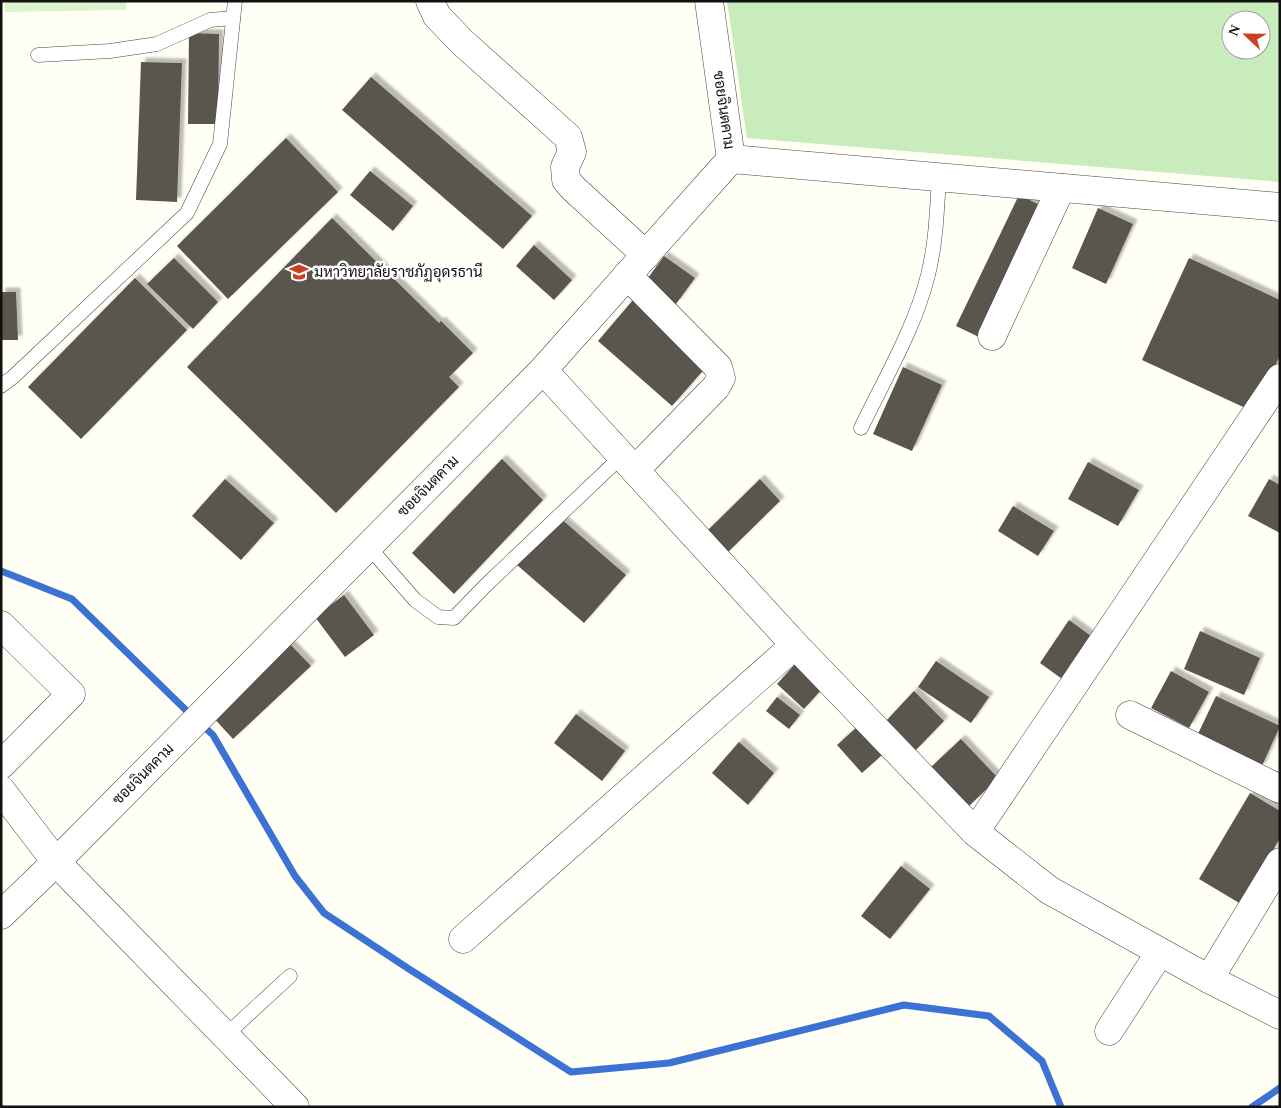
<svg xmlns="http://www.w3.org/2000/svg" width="1281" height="1108" font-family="'Times New Roman',Sarabun,serif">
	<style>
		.green { fill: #c9ecbc; fill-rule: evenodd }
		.pitch { fill: #ddf3ce }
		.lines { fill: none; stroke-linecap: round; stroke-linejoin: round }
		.stream { stroke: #3b72d3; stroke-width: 7 }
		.building { fill: #5a554d; filter: url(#shadow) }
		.lane-casing { stroke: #444; stroke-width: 15 }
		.street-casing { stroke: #444; stroke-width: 29 }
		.lane { stroke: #fff; stroke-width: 14 }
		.street { stroke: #fff; stroke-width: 28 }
		.labels { text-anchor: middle; stroke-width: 5; stroke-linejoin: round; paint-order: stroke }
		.street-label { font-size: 15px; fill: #111; stroke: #fff }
		.poi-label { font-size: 15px; fill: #111; stroke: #fff; text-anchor: start }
	</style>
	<defs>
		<filter id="shadow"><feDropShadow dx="4.5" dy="-4.5" stdDeviation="1" flood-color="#0004"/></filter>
	</defs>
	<rect width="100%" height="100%" fill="#fffff5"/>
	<path class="green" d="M727,1H1280V182L747,138ZM1231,20H1261V50H1231Z"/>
	<path class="pitch" d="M5,1H126V10L5,12Z"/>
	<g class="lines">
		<g class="stream">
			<path d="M1,571L72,599L193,717"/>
			<path d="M201,724L213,735L295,876L324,913L409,969L571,1072L669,1063L904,1005L989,1016L1042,1061L1061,1107"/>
			<path d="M1252,1107L1280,1088"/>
		</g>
	</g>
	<g class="building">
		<path d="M189,33L219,34L218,124H188Z"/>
		<path d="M141,62L182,63L177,202L136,200Z"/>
		<path d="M371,77L532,216L503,249L342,110Z"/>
		<path d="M286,138L338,192L228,299L177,246Z"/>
		<path d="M370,171L413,206L393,231L350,195Z"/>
		<path d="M1019,195L1044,207L981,338L956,326Z"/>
		<path d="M1098,208L1133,224L1106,284L1072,268Z"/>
		<path d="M332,218L439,323L441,321L473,353L449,377L459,387L336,513L187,367Z"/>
		<path d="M534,245L572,280L554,300L516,266Z"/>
		<path d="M664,256L695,278L676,304L645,282Z"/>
		<path d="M174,258L218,302L193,329L147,284Z"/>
		<path d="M1189,258L1280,300V355L1254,412L1142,360Z"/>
		<path d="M135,278L187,330L81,439L28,387Z"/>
		<path d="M1,292H16L18,340H1Z"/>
		<path d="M633,300L707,366L672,406L598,341Z"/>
		<path d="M903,367L942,385L912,451L873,434Z"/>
		<path d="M502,459L543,500L454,594L412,553Z"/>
		<path d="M1088,462L1139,490L1118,526L1068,499Z"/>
		<path d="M225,479L274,523L241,560L192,516Z"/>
		<path d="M760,479L780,501L725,555L704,534Z"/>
		<path d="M1269,479L1280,485V533L1248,516Z"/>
		<path d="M1013,506L1054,531L1038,556L998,531Z"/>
		<path d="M559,517L626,575L584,623L517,565Z"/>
		<path d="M344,595L374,635L345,657L315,617Z"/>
		<path d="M1069,620L1098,641L1069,684L1040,663Z"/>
		<path d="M1200,631L1260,658L1244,695L1184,669Z"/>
		<path d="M289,643L311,666L233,739L211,715Z"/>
		<path d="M936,661L989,697L971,723L918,687Z"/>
		<path d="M796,663L823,688L804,709L777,684Z"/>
		<path d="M1171,671L1209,692L1189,728L1151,708Z"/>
		<path d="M914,691L944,721L915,751L885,722Z"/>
		<path d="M1216,696L1280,726L1261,768L1196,738Z"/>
		<path d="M777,697L800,715L789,729L766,711Z"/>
		<path d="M576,714L625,751L602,781L554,743Z"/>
		<path d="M857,727L882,755L862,773L837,745Z"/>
		<path d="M961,739L998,778L968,807L931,767Z"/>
		<path d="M739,742L774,773L748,805L712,773Z"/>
		<path d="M1250,793L1280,811V838L1241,904L1199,879Z"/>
		<path d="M901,866L930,889L890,939L861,916Z"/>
	</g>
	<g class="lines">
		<g class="lane-casing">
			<g id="lane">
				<path d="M38,55L110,51L157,44L210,20L233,18"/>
				<path d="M1,386L13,377L187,213L220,144L235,1"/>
				<path d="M861,428C884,380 915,328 928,275C936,243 937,210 939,177"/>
				<path d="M368,546L415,600L438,617L454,618L486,585L622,456"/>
				<path d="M226,1035L290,976"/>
			</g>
		</g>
		<g class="street-casing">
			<g id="street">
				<path d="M430,1L437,16L462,42L568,137L572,152L565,167L566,180L574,189L646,255"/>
				<path d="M731,159L1280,207"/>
				<path d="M627,275L718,367L721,378L716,387L635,470"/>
				<path d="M992,336L1061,188"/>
				<path d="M543,370L795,645L975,832L1049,890L1209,979L1280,1015"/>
				<path d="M1,625L71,694L1,765"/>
				<path d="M1130,715L1280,789"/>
				<path d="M1,790L56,862L295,1107"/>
				<path d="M975,832L1280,378"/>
				<path d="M1,915L56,862L543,370L731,159L709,1"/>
				<path d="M463,939L795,645"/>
				<path d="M1209,979L1280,862"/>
				<path d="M1109,1031L1160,952"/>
			</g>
		</g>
		<use href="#lane" class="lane"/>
		<use href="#street" class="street"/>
	</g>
	<defs>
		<g id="university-bare" transform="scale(1.5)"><path d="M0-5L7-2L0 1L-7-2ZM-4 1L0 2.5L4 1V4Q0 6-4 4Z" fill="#c94121" stroke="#fff" stroke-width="2.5" paint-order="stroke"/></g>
	</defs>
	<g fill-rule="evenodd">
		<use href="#university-bare" x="299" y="272"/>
	</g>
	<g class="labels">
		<g class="street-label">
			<text transform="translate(724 110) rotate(82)" y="5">ซอยจินตคาม</text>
			<text transform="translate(428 486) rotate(-45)" y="5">ซอยจินตคาม</text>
			<text transform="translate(143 774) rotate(-45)" y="5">ซอยจินตคาม</text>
		</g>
		<g class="poi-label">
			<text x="314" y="277">มหาวิทยาลัยราชภัฏอุดรธานี</text>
		</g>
	</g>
	<rect width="1281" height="1108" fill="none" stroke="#111111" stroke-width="5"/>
	<g transform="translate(1246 35) rotate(292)"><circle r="24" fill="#ffffff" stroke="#a0a0a0"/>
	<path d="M0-4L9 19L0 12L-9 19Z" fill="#c94121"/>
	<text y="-8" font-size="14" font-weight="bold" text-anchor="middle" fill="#111111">N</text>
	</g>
</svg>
